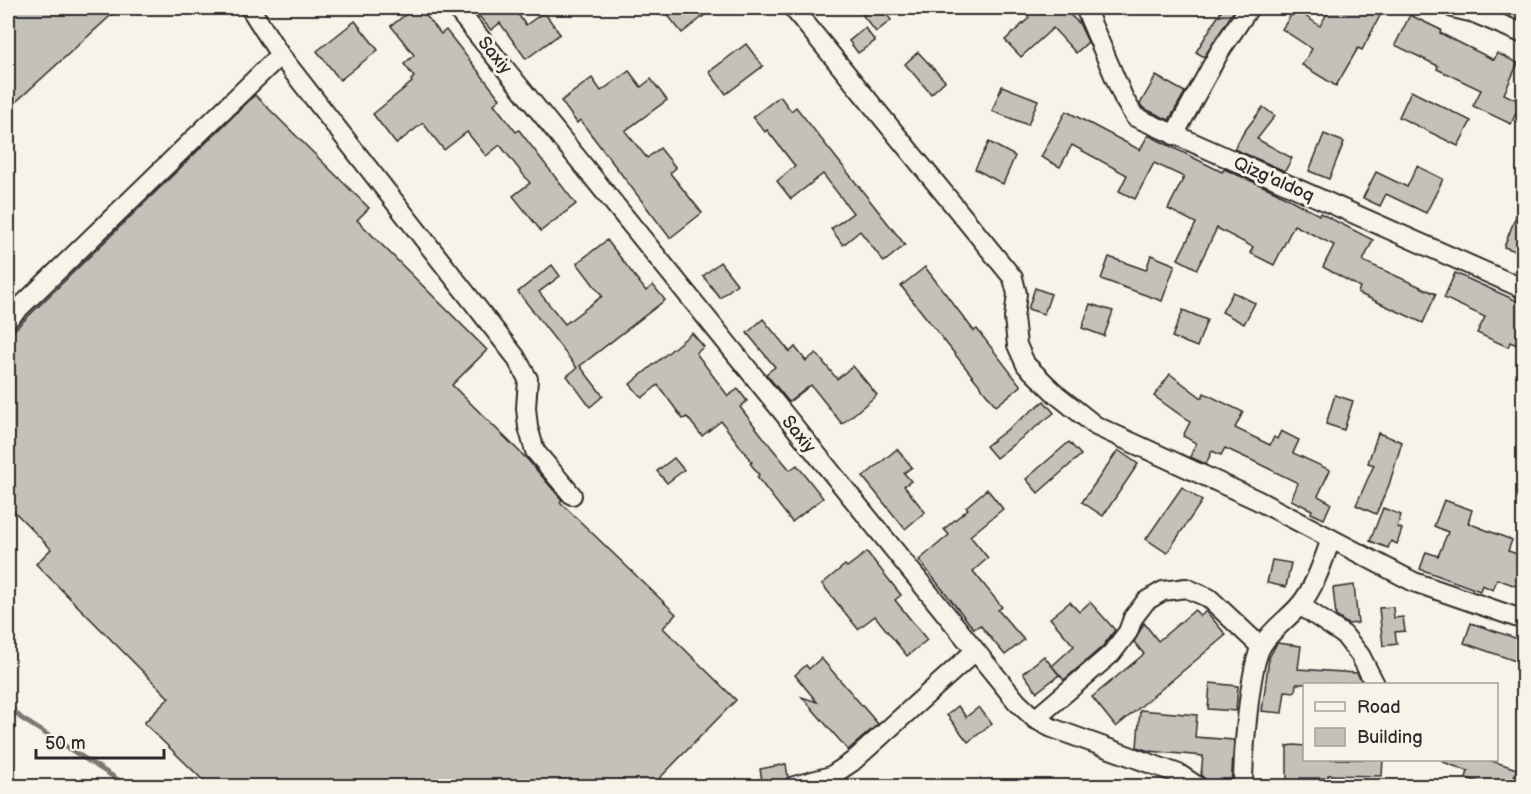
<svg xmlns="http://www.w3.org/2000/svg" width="1531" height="794" font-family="'Balsamiq Sans',sans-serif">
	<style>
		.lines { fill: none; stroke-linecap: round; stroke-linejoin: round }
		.stream { stroke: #7a7874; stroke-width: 5 }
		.building { fill: #c4c1b9; stroke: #2b2b2b; stroke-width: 1.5 }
		.minor-casing { stroke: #2b2b2b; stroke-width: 22 }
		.minor { stroke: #f7f3e8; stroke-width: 18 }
		.labels { text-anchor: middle; stroke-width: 6; stroke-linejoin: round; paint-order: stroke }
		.street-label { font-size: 18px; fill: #2b2b2b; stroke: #f7f3e8 }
	</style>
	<rect width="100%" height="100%" fill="#f7f3e8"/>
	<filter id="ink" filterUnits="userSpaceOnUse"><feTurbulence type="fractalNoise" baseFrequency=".0167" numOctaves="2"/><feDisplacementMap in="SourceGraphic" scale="12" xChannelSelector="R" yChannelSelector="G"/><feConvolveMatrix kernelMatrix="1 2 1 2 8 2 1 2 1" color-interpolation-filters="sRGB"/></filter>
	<g filter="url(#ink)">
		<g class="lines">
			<path class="stream" d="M8,705L21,718L128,786"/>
		</g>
		<g class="building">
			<path d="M8,8H119L8,109Z"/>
			<path d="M414,8H420L441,34L446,30L500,99L494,104L516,132L519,130L576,204L541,231L513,196L530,183L500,145L486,156L467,132L444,150L423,123L396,144L373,114L412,82L411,80L414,77L404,64L414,55L391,26Z"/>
			<path d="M472,8H513L526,25L544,12L560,34L526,59L500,23L491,30Z"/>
			<path d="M662,8H714L682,33Z"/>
			<path d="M857,8H882L891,20L876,32Z"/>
			<path d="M1020,8H1062L1079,23L1088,42L1076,53L1053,28L1021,57L1005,40L1029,18Z"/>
			<path d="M1223,8H1236L1204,57L1196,52Z"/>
			<path d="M1330,8H1384L1362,50L1358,48L1336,86L1302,65L1312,49L1282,29L1295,9L1320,26Z"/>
			<path d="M1410,15L1441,30L1440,33L1494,60L1497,53L1518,63L1504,94L1521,102L1511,124L1473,106L1481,90L1437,69L1438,66L1395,45Z"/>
			<path d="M355,21L378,50L340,80L317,51Z"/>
			<path d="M865,28L875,41L858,53L849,41Z"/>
			<path d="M746,44L763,66L726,94L709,72Z"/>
			<path d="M918,52L945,81L931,94L905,64Z"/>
			<path d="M629,71L641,87L651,79L667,100L625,131L647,158L660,148L676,168L670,173L702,213L670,238L580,120L577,123L561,101L592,78L601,91Z"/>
			<path d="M1156,76L1185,92L1169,120L1143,108L1140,104Z"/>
			<path d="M1002,86L1038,100L1028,125L992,111Z"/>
			<path d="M1411,91L1471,121L1458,146L1399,117Z"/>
			<path d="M255,95L369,208L357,220L487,350L452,385L528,460L562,500L560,502L676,614L663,628L736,700L652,786H209L144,723L169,698L36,564L51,549L8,505V336Z"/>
			<path d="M780,96L791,111L796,107L905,245L884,262L860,231L843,245L831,229L853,213L823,174L791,199L777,181L795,166L767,130L765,132L753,117Z"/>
			<path d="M1263,107L1275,116L1257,139L1292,158L1285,171L1234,149L1244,132Z"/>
			<path d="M1066,111L1140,150L1148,135L1222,172L1224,169L1274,191L1319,215L1320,213L1373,240L1363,261L1436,294L1423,323L1358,293L1360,287L1323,267L1334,245L1294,225L1274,265L1250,253L1253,247L1217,228L1197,269L1178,259L1196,223L1168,209L1184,177L1154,163L1135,199L1119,191L1127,175L1072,145L1060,167L1041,157Z"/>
			<path d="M1324,134L1344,142L1329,179L1309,171Z"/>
			<path d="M989,142L1015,156L1003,184L975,169Z"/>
			<path d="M1417,166L1443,179L1426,213L1386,194L1380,206L1363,198L1376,172L1407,187Z"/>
			<path d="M1522,200H1524V254L1504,247Z"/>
			<path d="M607,240L646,291L653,285L665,300L580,366L603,396L590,407L567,376L577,368L518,292L552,265L560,276L539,292L565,324L602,296L577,263Z"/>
			<path d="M1151,255L1175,265L1162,301L1101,279L1109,257L1146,270Z"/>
			<path d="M720,262L737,284L720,298L703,276Z"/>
			<path d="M925,267L974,331L977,329L1021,386L996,406L901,286Z"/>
			<path d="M1455,273L1524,304V348L1510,342L1508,347L1477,333L1485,317L1444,298Z"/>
			<path d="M1035,288L1051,294L1044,314L1028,309Z"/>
			<path d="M1233,292L1255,303L1244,324L1222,312Z"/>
			<path d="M1090,304L1113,311L1104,336L1082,328Z"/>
			<path d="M1183,310L1207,320L1197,347L1172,337Z"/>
			<path d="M763,319L790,352L795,347L806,361L816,353L837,379L853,366L877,395L842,424L811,385L789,402L766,374L775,367L747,333Z"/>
			<path d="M692,333L704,347L696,353L728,396L738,389L747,401L740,407L771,447L790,470L797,465L823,498L792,522L757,477L759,475L750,463L752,462L721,421L702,436L687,417L683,419L658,385L642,398L630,384Z"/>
			<path d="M1170,374L1202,398L1204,393L1243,412L1235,428L1270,445L1274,437L1277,439L1281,431L1299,440L1293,453L1330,470L1318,496L1331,503L1324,519L1311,513L1312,510L1291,500L1298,483L1251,460L1225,448L1221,455L1212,451L1206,464L1190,457L1196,443L1183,436L1190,422L1154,396Z"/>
			<path d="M1335,395L1353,401L1344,430L1326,424Z"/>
			<path d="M1044,401L1054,413L996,458L986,446Z"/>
			<path d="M1378,433L1402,442L1389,485L1376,514L1356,505L1374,465L1368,463Z"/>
			<path d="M1069,442L1081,455L1038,493L1026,479Z"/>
			<path d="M897,449L912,467L904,473L911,481L904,486L925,512L905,529L863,477Z"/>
			<path d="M1118,450L1138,464L1103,516L1082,502Z"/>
			<path d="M674,458L684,470L667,483L657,471Z"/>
			<path d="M1182,487L1202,501L1167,553L1146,539Z"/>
			<path d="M987,489L1003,509L970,536L988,558L973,571L1002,607L998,610L1024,640L1005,655L980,625L974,629L919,560L949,535L944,529L968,509L966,507Z"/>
			<path d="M1444,500L1472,510L1468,523L1512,540L1508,551L1524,556V589L1497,579L1493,590L1482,585L1480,591L1420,569L1426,552L1438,556L1448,532L1434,526Z"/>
			<path d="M1383,508L1401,515L1397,527L1402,529L1397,544L1391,541L1388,548L1370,541Z"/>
			<path d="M867,552L901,595L895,600L927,640L907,656L875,616L858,629L822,584L845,565L847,567Z"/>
			<path d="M1272,560L1291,563L1286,587L1267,583Z"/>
			<path d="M1354,585L1358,623L1348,624L1336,616L1333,588Z"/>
			<path d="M1070,602L1079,612L1090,602L1115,630L1103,646L1064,680L1052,666L1074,646L1050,618Z"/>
			<path d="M1393,607L1394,618L1403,617L1405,631L1395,632L1397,644L1383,646L1379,608Z"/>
			<path d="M1195,610L1200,616L1206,611L1226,635L1116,727L1092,697L1144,654L1134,642L1144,623L1158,641Z"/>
			<path d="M1471,623L1524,641V664L1464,643Z"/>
			<path d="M1277,643L1301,646L1298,669L1357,673L1363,684H1296L1295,692L1285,691L1282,713L1262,711L1269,658Z"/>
			<path d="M1044,656L1059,675L1037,692L1023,673Z"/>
			<path d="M821,658L878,724L848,750L802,697L817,702L795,675L806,665L809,669Z"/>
			<path d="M1210,683L1238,686L1236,711L1208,709Z"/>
			<path d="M958,706L966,717L979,707L992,724L968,742L947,715Z"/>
			<path d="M1140,710L1197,715L1195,737L1234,740L1231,786H1208L1207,781L1201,775L1203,756L1149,751L1137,747Z"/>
			<path d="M1294,745L1305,746V759H1383L1382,776L1328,775V778H1300L1302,786H1287V746Z"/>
			<path d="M1443,759H1486L1517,769L1511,786H1491L1466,778L1468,771L1443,762Z"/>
			<path d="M786,764L788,777L784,782L763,786L760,769Z"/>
		</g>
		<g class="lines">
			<g class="minor-casing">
				<g id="minor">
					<path d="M250,8L280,55L515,356L528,379L526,408L528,427L535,451L572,495"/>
					<path d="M456,8L1017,702L1035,719L1052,728L1179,774L1197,786"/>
					<path d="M793,8L1013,278L1017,294L1014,318L1017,345L1026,365L1057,395L1096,426L1257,500L1414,582L1524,620"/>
					<path d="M1085,8L1124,99L1135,117L1524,289"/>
					<path d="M1453,8L1474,13L1524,34"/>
					<path d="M1174,135L1220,51L1249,8"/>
					<path d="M8,319L280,55"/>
					<path d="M1300,605L1344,635L1360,655L1375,684"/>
					<path d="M1035,719L1111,654L1128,632L1133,618L1146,601L1163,591L1186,588L1209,598L1261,647"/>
					<path d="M794,786L831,776L852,762L974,652"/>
					<path d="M1243,786C1243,759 1249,666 1262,645C1272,629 1288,619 1300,605C1315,587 1323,561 1331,539"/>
				</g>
			</g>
			<use href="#minor" class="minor"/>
		</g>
	</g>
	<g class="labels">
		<g class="street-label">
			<text transform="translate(495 55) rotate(51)" y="6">Saxiy</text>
			<text transform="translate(1274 179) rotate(24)" y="6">Qizg'aldoq</text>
			<text transform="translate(799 434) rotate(51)" y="6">Saxiy</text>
		</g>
	</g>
	<rect width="1531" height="794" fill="none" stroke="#f7f3e8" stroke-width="30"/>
	<rect x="15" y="15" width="1501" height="764" fill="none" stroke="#2b2b2b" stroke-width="2" filter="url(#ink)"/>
	<rect x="1303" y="683" width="195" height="78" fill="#f7f3e8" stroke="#a5a39c" stroke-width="1.5"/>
	<rect x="1315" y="702" width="30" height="9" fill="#f7f3e8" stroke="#a5a39c" stroke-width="1.5"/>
	<text x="1357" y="713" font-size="18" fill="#2b2b2b">Road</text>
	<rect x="1315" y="728" width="30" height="18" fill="#c4c1b9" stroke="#a5a39c" stroke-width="1.5"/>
	<text x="1357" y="743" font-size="18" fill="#2b2b2b">Building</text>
	<path d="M36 749v9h128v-9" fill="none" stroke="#2b2b2b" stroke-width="3"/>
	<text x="45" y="749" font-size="18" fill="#2b2b2b" stroke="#f7f3e8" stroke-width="4.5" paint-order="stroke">50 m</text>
</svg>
